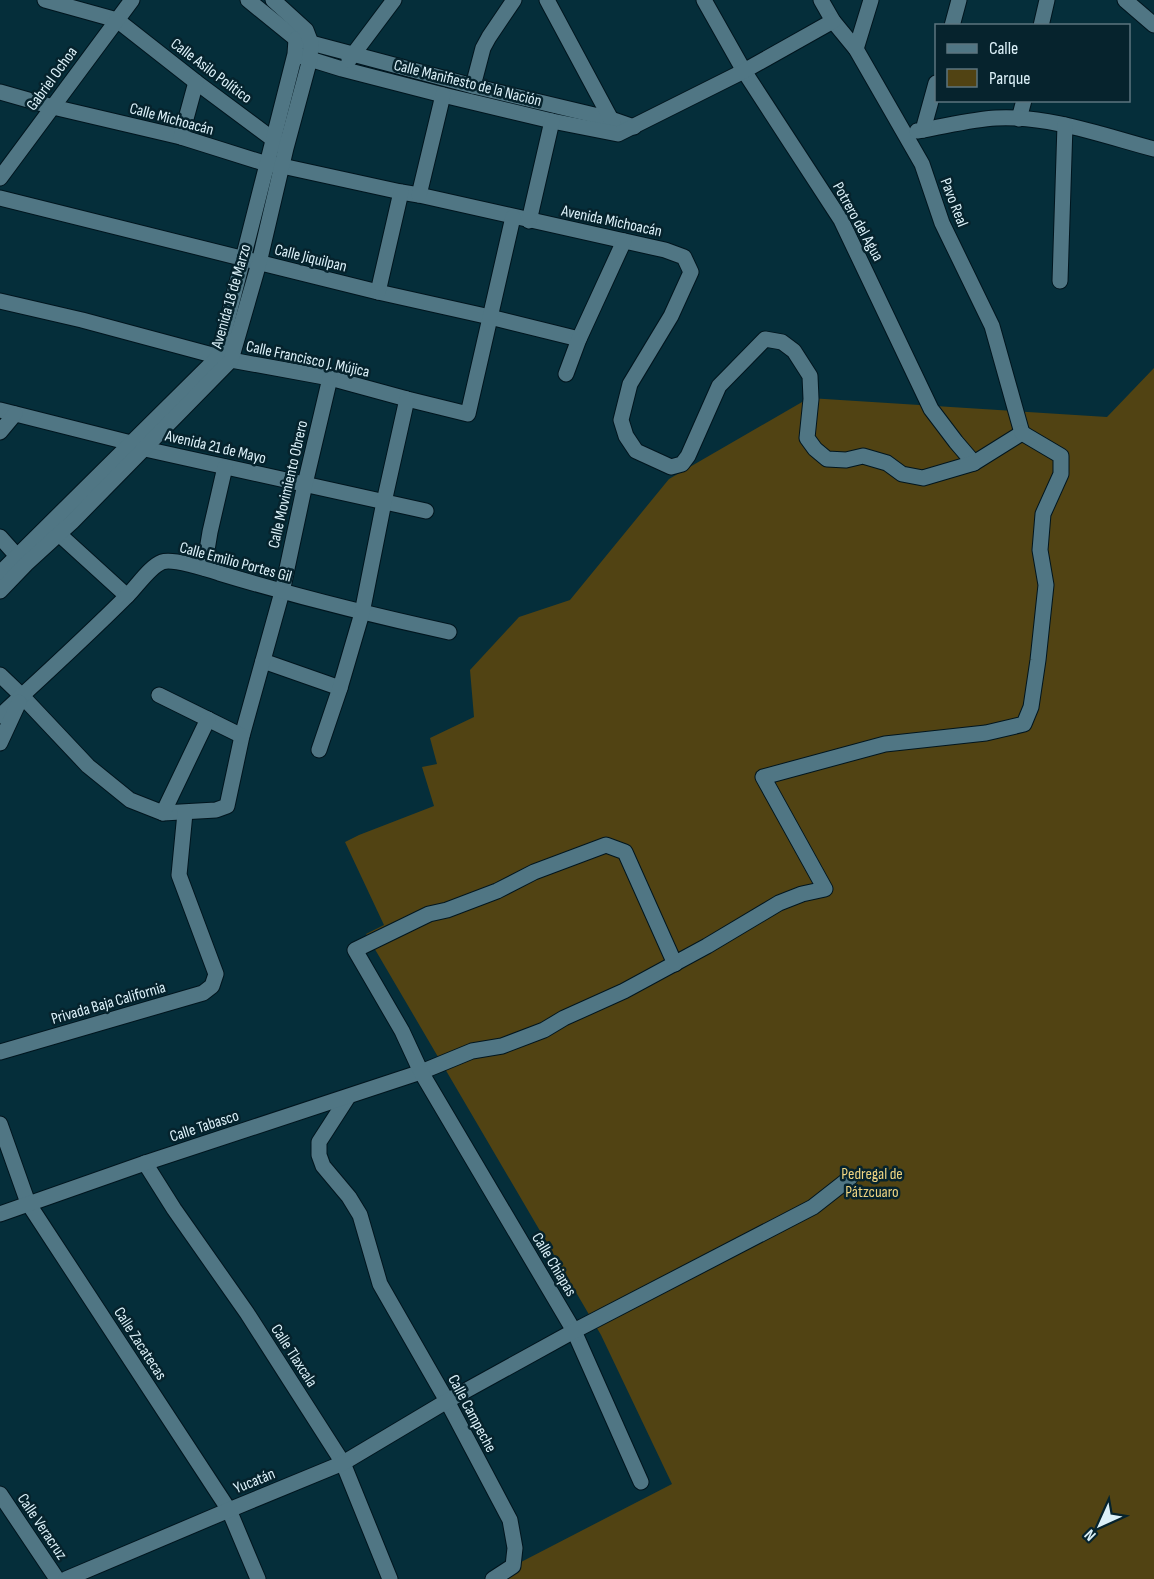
<svg xmlns="http://www.w3.org/2000/svg" width="1154" height="1579" font-family="'Sofia Sans Condensed',sans-serif">
	<style>
		.green { fill: #514313 }
		.lines { fill: none; stroke-linecap: round; stroke-linejoin: round }
		.minor-casing { stroke: #00151e; stroke-width: 17 }
		.minor { stroke: #507684; stroke-width: 15 }
		.labels { text-anchor: middle; stroke-width: 5; stroke-linejoin: round; paint-order: stroke }
		.street-label { font-size: 16px; fill: #dcf1f9; stroke: #06232d }
		.park-label { font-size: 16px; fill: #eed482; stroke: #06232d }
	</style>
	<rect width="100%" height="100%" fill="#052e3a"/>
	<path class="green" d="M1154,368V1579H488L672,1484L601,1335L366,934L384,925L345,842L359,835L434,806L422,767L437,764L430,738L474,717L470,670L519,617L570,600L669,479L809,398L1107,417Z"/>
	<g class="lines">
		<g class="minor-casing">
			<g id="minor">
				<path d="M45,0L117,20L196,82L278,143"/>
				<path d="M248,0L296,39L473,86L611,119L634,127"/>
				<path d="M547,0L613,123"/>
				<path d="M704,0L744,71L841,220L931,409L956,442L974,463"/>
				<path d="M821,0L833,21L856,49L922,164L942,223L992,326L1022,433"/>
				<path d="M1125,0L1154,25"/>
				<path d="M952,26L959,0"/>
				<path d="M1041,26L1047,0"/>
				<path d="M856,49L871,0"/>
				<path d="M300,56L342,69L443,95L552,121L618,134L744,71L833,21"/>
				<path d="M349,60L394,0"/>
				<path d="M473,86L483,48L489,37L514,0"/>
				<path d="M0,92L53,107L181,137L267,164L282,166L401,192L419,195L665,250L684,257L691,272L671,316L630,384L621,420L626,436L636,451L671,467L682,464L688,456L719,386L765,339L782,342L794,351L810,376L811,399L807,438L815,449L827,459L846,460L863,456L887,463L902,474L923,478L974,463L1022,433"/>
				<path d="M1019,119L1024,100"/>
				<path d="M923,130C946,126 974,119 996,118C1048,115 1105,136 1154,149"/>
				<path d="M917,131L923,130L936,83"/>
				<path d="M181,137L196,82"/>
				<path d="M0,178L132,0"/>
				<path d="M419,195L443,95"/>
				<path d="M0,198L378,292L490,317L579,339"/>
				<path d="M529,221L552,121"/>
				<path d="M1060,281L1065,125"/>
				<path d="M378,292L401,192"/>
				<path d="M0,301L82,320L231,360L330,378L407,399L468,414L513,217"/>
				<path d="M566,374L579,339L624,241"/>
				<path d="M0,410L131,443L145,449L426,511"/>
				<path d="M0,432L15,414"/>
				<path d="M60,535L127,596"/>
				<path d="M0,537L17,556"/>
				<path d="M204,568L210,532L225,467"/>
				<path d="M0,573L218,357L295,54L296,39"/>
				<path d="M0,591L26,564L72,522L231,360L259,263L286,148L310,59L311,43L306,30L273,0"/>
				<path d="M263,661L340,688"/>
				<path d="M0,675L22,696L88,766L130,800L163,813L216,810L227,806L242,736L282,592L305,484L330,378"/>
				<path d="M159,695L242,736"/>
				<path d="M0,716C42,677 85,638 126,597C136,588 149,567 162,562C172,558 207,569 219,573C295,596 371,615 449,632"/>
				<path d="M0,743L19,702"/>
				<path d="M319,750L340,688L362,613L384,502L407,399"/>
				<path d="M163,813L208,719"/>
				<path d="M0,1052L203,993L212,986L216,974L179,875L185,813"/>
				<path d="M348,1097L319,1142V1155L323,1166L349,1197L360,1215L380,1284L447,1401L510,1520L515,1548L513,1566L493,1579"/>
				<path d="M0,1124L28,1203L229,1510L258,1579"/>
				<path d="M145,1163L174,1209L247,1313L343,1463L390,1579"/>
				<path d="M0,1214L145,1163L421,1072L472,1051L502,1046L544,1030L564,1018L624,991L707,946L779,903L802,894L825,889L763,777L885,744L986,733L1024,724L1031,707L1038,660L1046,585L1040,550L1043,514L1061,474V456L1022,433"/>
				<path d="M641,1482L574,1331L421,1072L402,1031L355,950L429,914L447,910L497,891L534,872L606,845L625,852L675,964"/>
				<path d="M0,1494L57,1579"/>
				<path d="M66,1579L229,1510L343,1463L447,1401L574,1331L813,1207L850,1178"/>
			</g>
		</g>
		<use href="#minor" class="minor"/>
	</g>
	<g class="labels">
		<g class="street-label">
			<text transform="translate(212 70) rotate(37)" y="6">Calle Asilo Político</text>
			<text transform="translate(51 78) rotate(-54)" y="6">Gabriel Ochoa</text>
			<text transform="translate(468 82) rotate(14)" y="6">Calle Manifiesto de la Nación</text>
			<text transform="translate(172 118) rotate(15)" y="6">Calle Michoacán</text>
			<text transform="translate(955 202) rotate(69)" y="6">Pavo Real</text>
			<text transform="translate(612 220) rotate(12)" y="6">Avenida Michoacán</text>
			<text transform="translate(859 221) rotate(61)" y="6">Potrero del Agua</text>
			<text transform="translate(311 257) rotate(14)" y="6">Calle Jiquilpan</text>
			<text transform="translate(230 296) rotate(-74)" y="6">Avenida 18 de Marzo</text>
			<text transform="translate(308 358) rotate(12)" y="6">Calle Francisco J. Mújica</text>
			<text transform="translate(216 446) rotate(13)" y="6">Avenida 21 de Mayo</text>
			<text transform="translate(287 484) rotate(-77)" y="6">Calle Movimiento Obrero</text>
			<text transform="translate(236 561) rotate(15)" y="6">Calle Emilio Portes Gil</text>
			<text transform="translate(108 1002) rotate(-16)" y="6">Privada Baja California</text>
			<text transform="translate(204 1125) rotate(-18)" y="6">Calle Tabasco</text>
			<text transform="translate(555 1264) rotate(59)" y="6">Calle Chiapas</text>
			<text transform="translate(141 1343) rotate(57)" y="6">Calle Zacatecas</text>
			<text transform="translate(295 1355) rotate(57)" y="6">Calle Tlaxcala</text>
			<text transform="translate(473 1413) rotate(62)" y="6">Calle Campeche</text>
			<text transform="translate(254 1480) rotate(-22)" y="6">Yucatán</text>
			<text transform="translate(43 1526) rotate(56)" y="6">Calle Veracruz</text>
		</g>
		<g class="park-label">
			<text x="872" y="1179">Pedregal de<tspan x="872" dy="18">Pátzcuaro</tspan></text>
		</g>
	</g>
	<rect x="935" y="24" width="195" height="78" fill="#06232d" stroke="#5c757f" stroke-width="1.5"/>
	<rect x="947" y="44" width="30" height="9" fill="#507684" stroke="#5c757f" stroke-width="1.5"/>
	<text x="989" y="54" font-size="18" fill="#dcf1f9">Calle</text>
	<rect x="947" y="69" width="30" height="18" fill="#514313" stroke="#5c757f" stroke-width="1.5"/>
	<text x="989" y="84" font-size="18" fill="#dcf1f9">Parque</text>
	<g transform="translate(1100 1525) rotate(225)" stroke="#06232d" stroke-width="4.5" paint-order="stroke">
	<path d="M0-4.5L10 22L0 15L-10 22Z" fill="#dcf1f9"/>
	<text y="-9" font-size="16" font-weight="bold" text-anchor="middle" fill="#dcf1f9">N</text>
	</g>
</svg>
